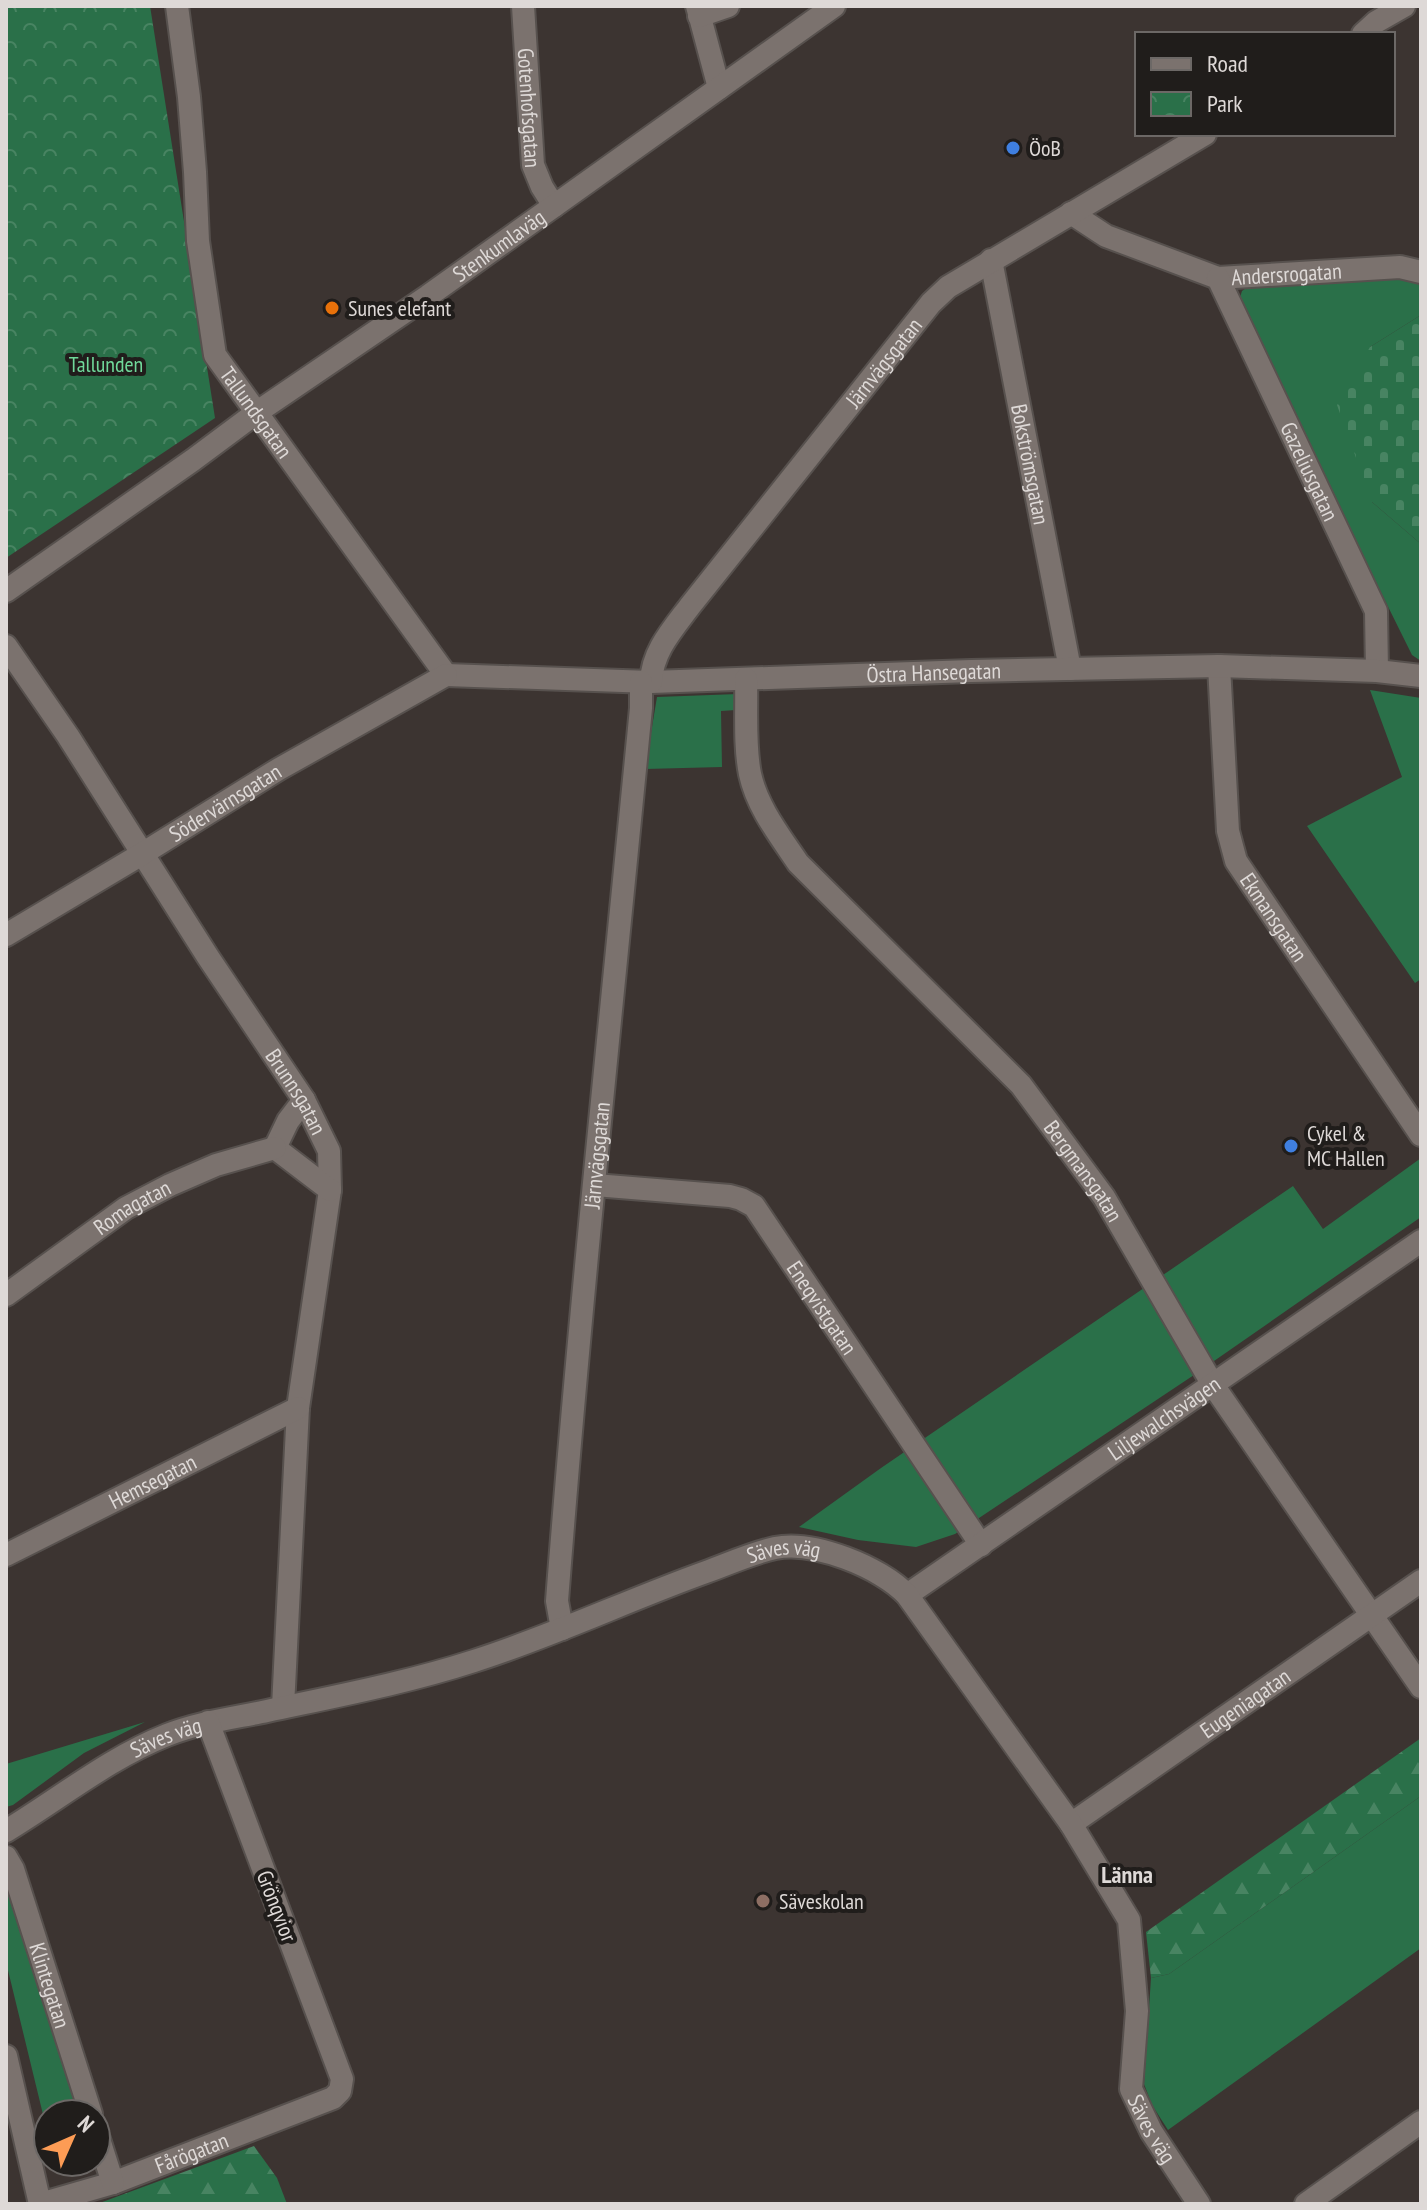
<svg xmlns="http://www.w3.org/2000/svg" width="1427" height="2210" font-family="'PT Sans Narrow',sans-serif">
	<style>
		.green { fill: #2a7049 }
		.forest { fill: url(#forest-firs) }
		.cemetery { fill: url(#cemetery-stones) }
		.park { fill: url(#park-crowns) }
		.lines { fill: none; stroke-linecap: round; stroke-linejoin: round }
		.minor-casing { stroke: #57514e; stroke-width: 26 }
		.tertiary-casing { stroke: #57514e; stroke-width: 26 }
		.minor { stroke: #7b726e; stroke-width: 22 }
		.tertiary { stroke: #7b726e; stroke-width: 22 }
		.shop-dot { fill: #3f7fe0; stroke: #201d1b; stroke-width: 3 }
		.food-dot { fill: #e8710a; stroke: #201d1b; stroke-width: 3 }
		.education-dot { fill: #8d6e63; stroke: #201d1b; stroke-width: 3 }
		.labels { text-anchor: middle; stroke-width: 8; stroke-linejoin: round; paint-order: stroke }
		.street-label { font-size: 22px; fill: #ded9d7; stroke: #201d1b }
		.poi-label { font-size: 22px; fill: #ded9d7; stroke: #201d1b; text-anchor: start }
		.park-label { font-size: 22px; fill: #70d89a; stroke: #201d1b }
		.neighbourhood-label { font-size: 24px; font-weight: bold; fill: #ded9d7; stroke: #201d1b }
	</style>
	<defs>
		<pattern id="forest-firs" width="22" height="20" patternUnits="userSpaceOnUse" patternTransform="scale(2)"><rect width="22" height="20" fill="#2a7049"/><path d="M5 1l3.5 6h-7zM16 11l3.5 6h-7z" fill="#488462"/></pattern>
		<pattern id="cemetery-stones" width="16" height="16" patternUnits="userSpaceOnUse" patternTransform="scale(2)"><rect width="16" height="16" fill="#2a7049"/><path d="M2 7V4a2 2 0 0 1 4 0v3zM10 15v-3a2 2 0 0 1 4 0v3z" fill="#488462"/></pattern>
		<pattern id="park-crowns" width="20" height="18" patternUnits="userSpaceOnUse" patternTransform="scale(2)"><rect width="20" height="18" fill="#2a7049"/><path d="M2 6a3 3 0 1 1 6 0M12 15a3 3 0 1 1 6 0" fill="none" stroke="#488462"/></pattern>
	</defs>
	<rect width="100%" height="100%" fill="#3c3431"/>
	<g class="green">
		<path d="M1399,275L1421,281V315L1370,347L1372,502L1421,544V661L1412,655L1238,304L1242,291L1253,283Z"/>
		<path d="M1370,690L1421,698V979L1415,983L1307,826L1402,777Z"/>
		<path d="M738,694L736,710L721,711L722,767L645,769L657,697Z"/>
		<path d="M1421,1158V1217L1191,1377L955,1534L916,1547L858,1540L799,1527L881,1468L1293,1186L1323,1229Z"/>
		<path d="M145,1722L84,1753L13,1805L6,1807V1764Z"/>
		<path d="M1421,1796V1948L1168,2130L1152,2105L1144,2084L1151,1978L1169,1974Z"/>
		<path d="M6,1873L80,2114H48V2135L6,1962Z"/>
	</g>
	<g class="forest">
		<path d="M1421,1738V1796L1169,1974L1151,1978L1146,1932Z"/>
		<path d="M254,2146L277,2178L287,2204H97Z"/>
	</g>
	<path class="cemetery" d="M1421,315V544L1372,502L1337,405L1370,347Z"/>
	<path class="park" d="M6,6H150L215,418L6,558Z"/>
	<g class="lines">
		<g class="minor-casing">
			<g id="minor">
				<path id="s1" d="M177,6L189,97L195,172L198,241L215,355L446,675"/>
				<path id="s2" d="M523,6L533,165L542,187L554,206"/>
				<path d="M697,6L719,88"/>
				<path d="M699,16L728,6"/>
				<path d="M1363,34L1376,22L1404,6"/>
				<path id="s3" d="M1071,213L1106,236L1218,278L1400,267L1421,272"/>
				<path id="s4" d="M991,260L1070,669"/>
				<path id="s5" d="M1218,278L1376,611L1377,671"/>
				<path id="s6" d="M6,646L68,736L208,957L304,1100L329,1151L330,1190L298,1408L283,1707"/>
				<path id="s7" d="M1219,666L1228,831L1236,861L1421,1135"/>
				<path id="s8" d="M446,675L651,682L971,671L1219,666L1377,671L1421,676"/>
				<path id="s9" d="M746,679C747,710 744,744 750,774C757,807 780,836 798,863L1021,1085L1104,1197L1213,1385L1421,1687"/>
				<path id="s10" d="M651,682C652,652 672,630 690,606L931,303L948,287L1205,134"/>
				<path id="s11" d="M6,935L142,854L279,769L446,675"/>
				<path d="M304,1100L288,1121L275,1148L330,1190"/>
				<path id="s12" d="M595,1185L730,1196L741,1199L754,1206L981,1545"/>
				<path id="s13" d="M6,1295L126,1208L170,1185L216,1165L275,1148"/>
				<path id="s14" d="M6,1555L298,1408"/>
				<path id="s15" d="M907,1595L1421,1241"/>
				<path id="s16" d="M562,1629L557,1601C580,1303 612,1006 641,708V682"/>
				<path id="s17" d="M1071,1824L1421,1581"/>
				<path id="s18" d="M6,1831C59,1799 109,1758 167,1735C200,1722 234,1718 267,1711C337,1696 406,1683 474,1661C553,1636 628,1600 706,1572C728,1564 752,1553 775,1548C813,1540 881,1567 907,1595L1071,1824L1129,1920L1137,2011L1131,2089L1151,2131L1199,2204"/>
				<path id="s19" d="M6,1857L13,1869L91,2114"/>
				<path id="s20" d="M6,2056L40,2204L113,2183L333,2098L340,2091L342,2079L208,1722"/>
				<path d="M96,2130L113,2183"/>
				<path d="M1306,2204L1421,2122"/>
			</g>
		</g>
		<g class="tertiary-casing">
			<g id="tertiary">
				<path id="s21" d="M6,591L193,460L256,413L428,296L834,6"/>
			</g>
		</g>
		<use href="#minor" class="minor"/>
		<use href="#tertiary" class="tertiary"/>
	</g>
	<g class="shop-dot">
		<circle cx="1013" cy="148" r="8"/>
		<circle cx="1291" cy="1146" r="8"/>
	</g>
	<circle class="food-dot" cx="332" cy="308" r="8"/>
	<circle class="education-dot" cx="763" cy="1901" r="8"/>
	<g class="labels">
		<g class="street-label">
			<text dy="8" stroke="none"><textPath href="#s2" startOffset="102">Gotenhofsgatan</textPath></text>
			<text dy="8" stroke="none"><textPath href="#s21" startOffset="602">Stenkumlaväg</textPath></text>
			<text dy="8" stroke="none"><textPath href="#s3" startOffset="230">Andersrogatan</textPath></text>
			<text dy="8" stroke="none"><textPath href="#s10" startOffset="398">Järnvägsgatan</textPath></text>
			<text dy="8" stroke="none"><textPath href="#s1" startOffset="422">Tallundsgatan</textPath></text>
			<text dy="8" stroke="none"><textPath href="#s4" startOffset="208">Bokströmsgatan</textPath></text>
			<text dy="8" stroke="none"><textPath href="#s5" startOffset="214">Gazeliusgatan</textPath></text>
			<text dy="8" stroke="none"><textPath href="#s8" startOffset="488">Östra Hansegatan</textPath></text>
			<text dy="8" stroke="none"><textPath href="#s11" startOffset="256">Södervärnsgatan</textPath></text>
			<text dy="8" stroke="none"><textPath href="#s7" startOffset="264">Ekmansgatan</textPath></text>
			<text dy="8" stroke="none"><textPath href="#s6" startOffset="532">Brunnsgatan</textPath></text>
			<text dy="8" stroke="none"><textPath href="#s16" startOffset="476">Järnvägsgatan</textPath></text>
			<text dy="8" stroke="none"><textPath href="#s9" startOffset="618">Bergmansgatan</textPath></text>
			<text dy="8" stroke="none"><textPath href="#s13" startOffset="154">Romagatan</textPath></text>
			<text dy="8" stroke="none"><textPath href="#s12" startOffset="284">Eneqvistgatan</textPath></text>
			<text dy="8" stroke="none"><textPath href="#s15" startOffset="312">Liljewalchsvägen</textPath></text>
			<text dy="8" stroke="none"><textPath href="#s14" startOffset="164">Hemsegatan</textPath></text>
			<text dy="8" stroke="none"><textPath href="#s18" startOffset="834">Säves väg</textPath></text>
			<text dy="8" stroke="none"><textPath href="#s17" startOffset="212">Eugeniagatan</textPath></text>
			<text dy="8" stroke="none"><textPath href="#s18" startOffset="186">Säves väg</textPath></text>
			<text transform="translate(277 1906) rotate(69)" y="8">Grönqvior</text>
			<text dy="8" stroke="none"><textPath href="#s19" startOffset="136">Klintegatan</textPath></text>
			<text dy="8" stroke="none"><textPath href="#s18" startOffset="1578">Säves väg</textPath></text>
			<text dy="8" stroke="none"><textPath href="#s20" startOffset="312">Fårögatan</textPath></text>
		</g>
		<g class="poi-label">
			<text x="1029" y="156">ÖoB</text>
			<text x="348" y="316">Sunes elefant</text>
			<text x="1307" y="1141">Cykel &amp;<tspan x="1307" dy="25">MC Hallen</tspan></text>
			<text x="779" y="1909">Säveskolan</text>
		</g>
		<g class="park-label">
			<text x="106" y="372">Tallunden</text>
		</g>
		<g class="neighbourhood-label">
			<text x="1127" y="1883">Länna</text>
		</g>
	</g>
	<rect width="1427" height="2210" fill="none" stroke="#ded9d7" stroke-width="16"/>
	<rect x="1135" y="32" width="260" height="104" fill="#201d1b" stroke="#6c6866" stroke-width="2"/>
	<rect x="1151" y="58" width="40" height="12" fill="#7b726e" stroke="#6c6866" stroke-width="2"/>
	<text x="1207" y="72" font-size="24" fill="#ded9d7">Road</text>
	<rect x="1151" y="92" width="40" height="24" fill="url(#park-crowns)" stroke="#6c6866" stroke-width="2"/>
	<text x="1207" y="112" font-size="24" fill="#ded9d7">Park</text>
	<g transform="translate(72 2138) rotate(45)"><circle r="38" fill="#201d1b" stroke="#6c6866" stroke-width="2"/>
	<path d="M0-6L14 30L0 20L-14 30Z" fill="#fd9c55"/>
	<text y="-12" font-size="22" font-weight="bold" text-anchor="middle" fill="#ded9d7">N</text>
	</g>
</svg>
